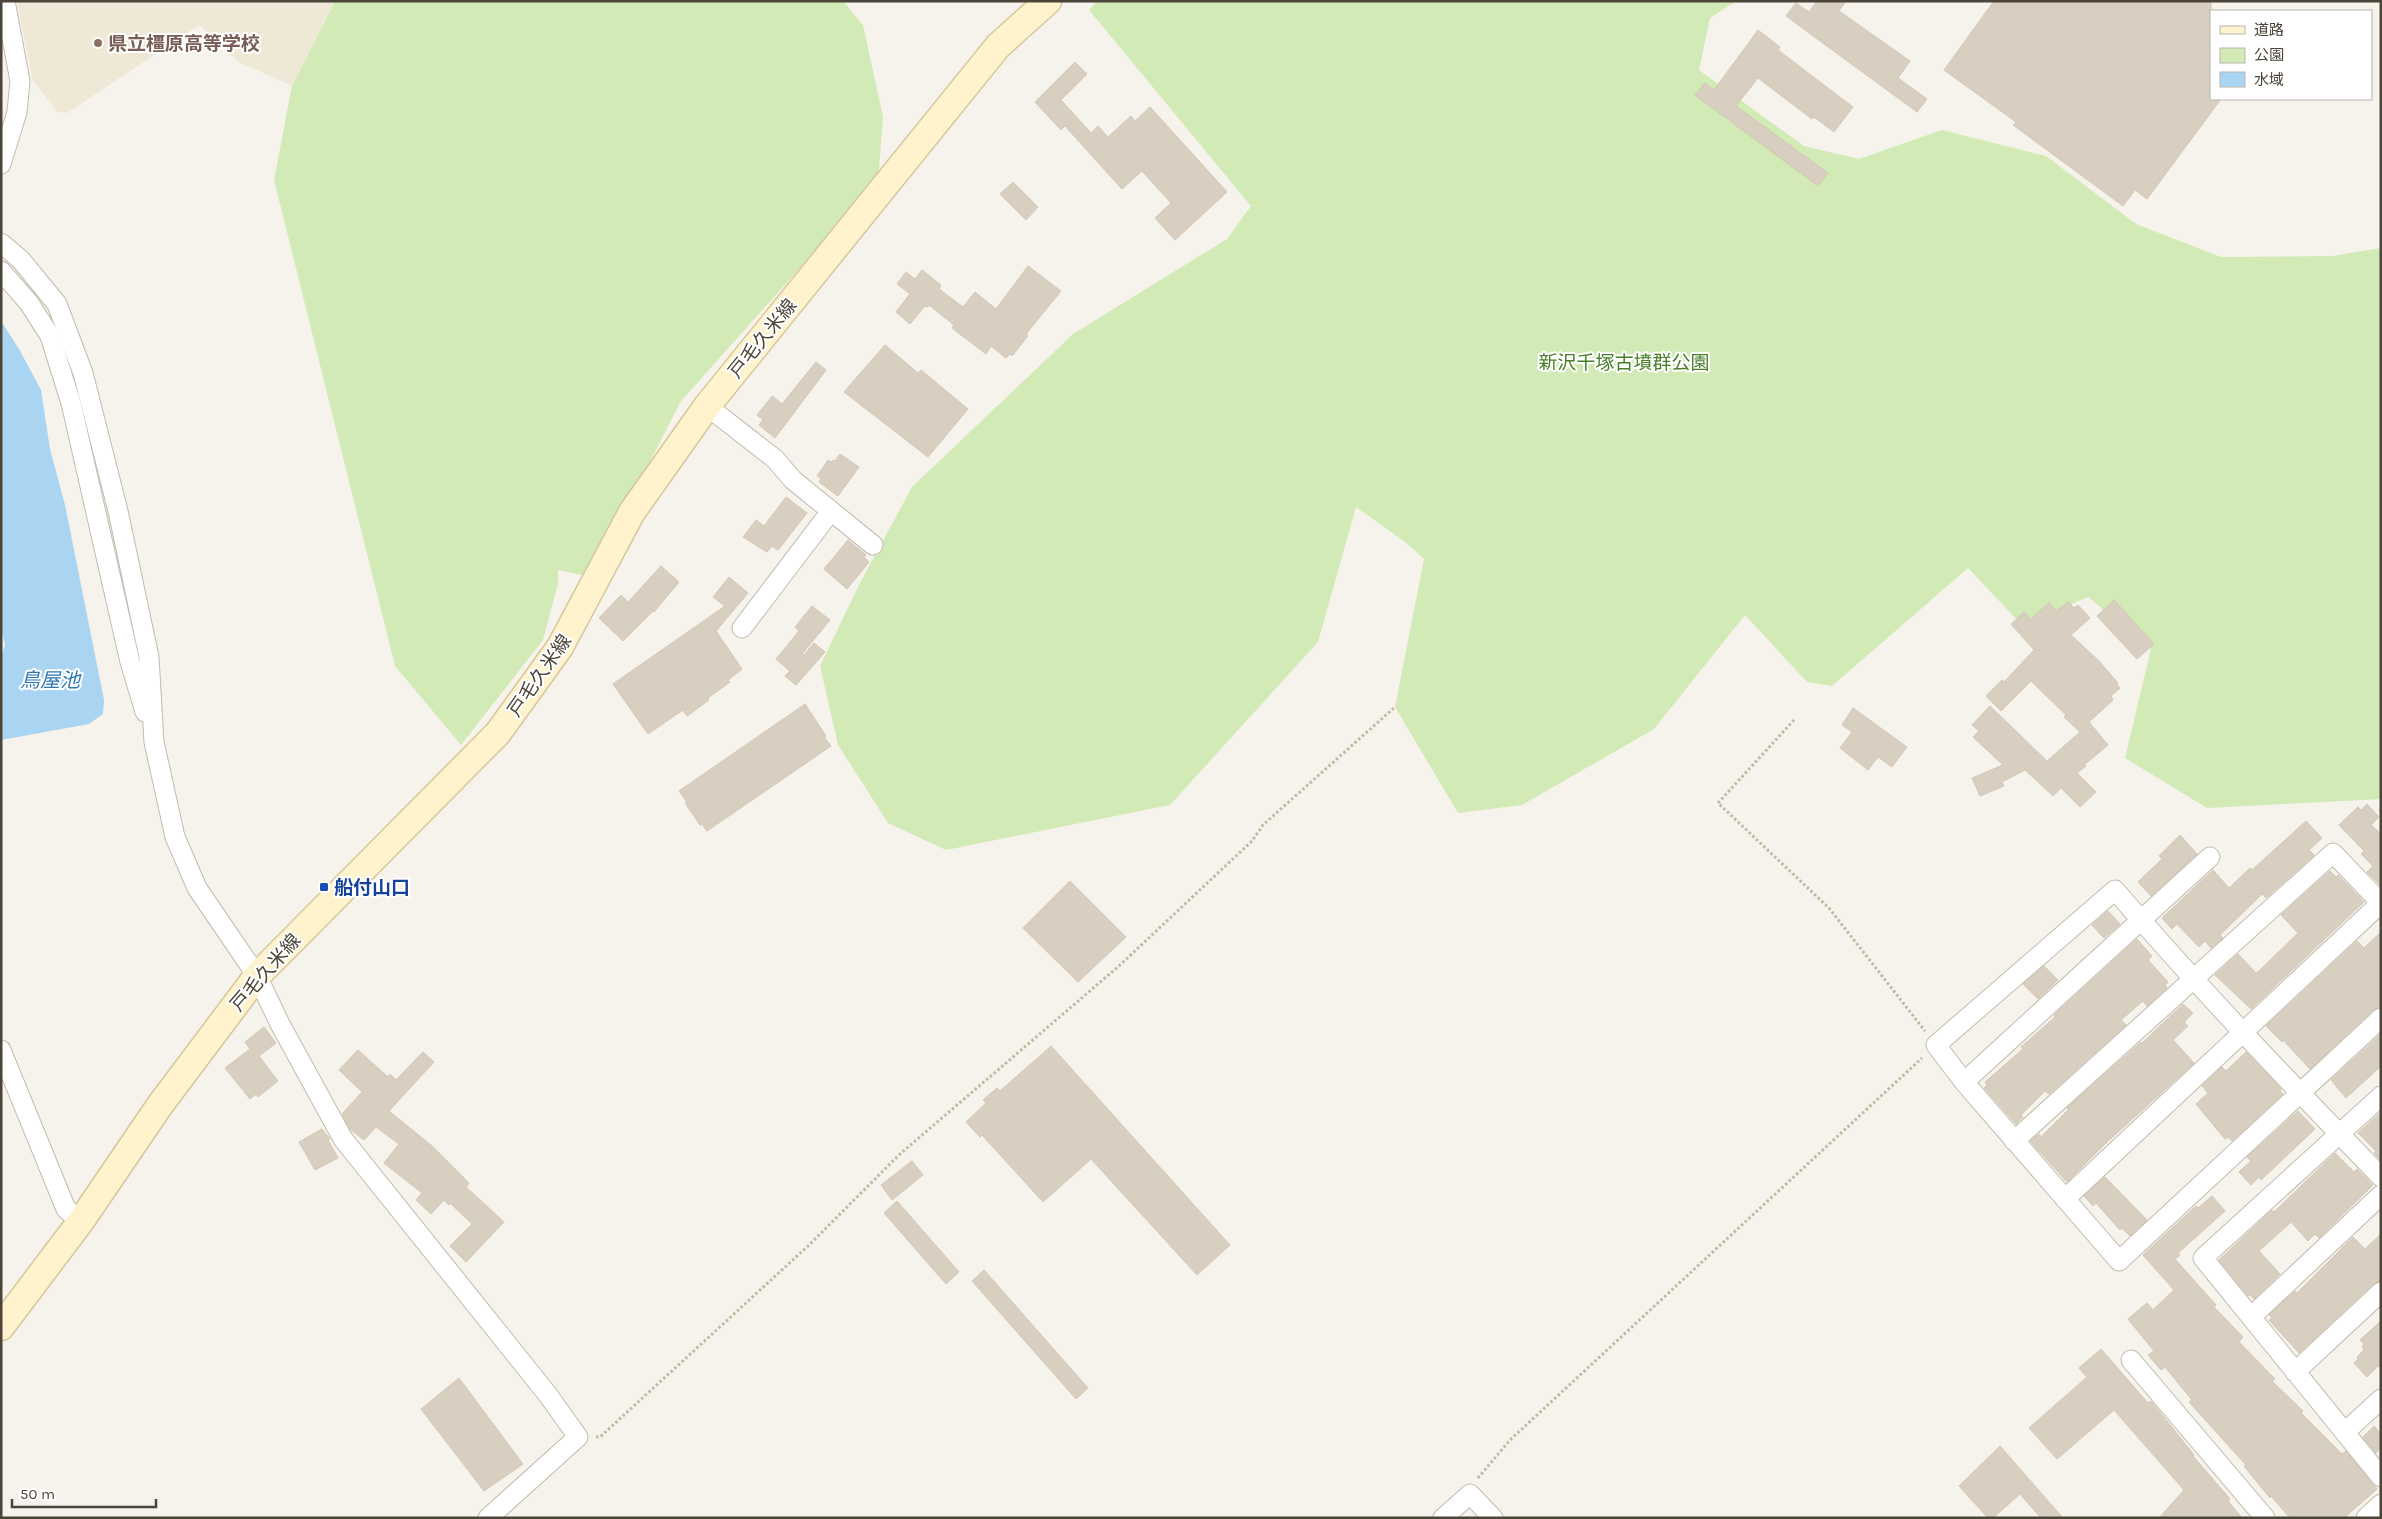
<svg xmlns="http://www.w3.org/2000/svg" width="2382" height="1519" font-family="Karla,'Noto Sans JP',sans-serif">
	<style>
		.education { fill: #efe8d6 }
		.green { fill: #d2eab5 }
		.water { fill: #a9d4f2 }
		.building { fill: #d8cfc1; stroke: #d3c7b4 }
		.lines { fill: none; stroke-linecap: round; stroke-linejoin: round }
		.minor-casing { stroke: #c2bbae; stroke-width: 21 }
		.secondary-casing { stroke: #d6c79b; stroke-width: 29 }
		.path { stroke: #c4b79f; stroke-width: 3; stroke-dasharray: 2.5 2.5; stroke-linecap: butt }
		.minor { stroke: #fff; stroke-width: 19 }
		.secondary { stroke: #fff3cd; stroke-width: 26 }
		.education-dot { fill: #8d6e63; stroke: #fff; stroke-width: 2 }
		.transit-dot { fill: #1a4fb4; stroke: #fff; stroke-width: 2 }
		.labels { text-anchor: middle; stroke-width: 4; stroke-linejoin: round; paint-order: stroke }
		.education-label { font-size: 19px; font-weight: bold; fill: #785e54; stroke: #fff; text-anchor: start }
		.street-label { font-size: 19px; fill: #4b4439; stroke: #fff }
		.park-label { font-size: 19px; fill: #4a7f2a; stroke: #fff }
		.transit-label { font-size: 19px; font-weight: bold; fill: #164399; stroke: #fff; text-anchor: start }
		.water-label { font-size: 20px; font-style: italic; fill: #2e7ab2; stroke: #fff }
	</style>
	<rect width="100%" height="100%" fill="#f6f3ec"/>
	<path class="education" d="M17,1H334L292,86L239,62L199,25L67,113L58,112L33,81Z"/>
	<g class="green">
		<path d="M335,1H843L863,25L883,117L878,181L681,401L591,577L558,570V584L543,640L461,745L395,666L274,180L292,86Z"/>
		<path d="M1097,1H1736L1710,18L1699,70L1804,146L1859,159L1942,130L2046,156L2136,224L2221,257L2332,256L2381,248V799L2207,808L2125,758L2151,649L2088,597L2022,625L1968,568L1832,686L1807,682L1745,615L1654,729L1522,805L1458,813L1395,707L1424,559L1404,541L1356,507L1318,642L1170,805L946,850L888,823L838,745L820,666L859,585L912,487L1073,334L1227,239L1251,206L1089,10Z"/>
	</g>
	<path class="water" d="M1,321L19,349L41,390L50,449L65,505L104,700L103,714L89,724L1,740V659L5,645L1,626Z"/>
	<g class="building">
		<path d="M1817,1H1846L1839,11L1910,61L1898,78L1927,99L1917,112L1786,16L1796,3L1809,12Z"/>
		<path d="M1994,1H2211V99H2221L2147,199L2135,190L2123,206L2013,125L2016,122L1944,70Z"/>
		<path d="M1758,30L1780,47L1778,50L1853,107L1834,132L1814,117L1812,119L1758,78L1736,106L1828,173L1818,186L1695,95L1705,83L1714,90Z"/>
		<path d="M1075,62L1087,74L1061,100L1091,133L1098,126L1108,137L1131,116L1135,121L1150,107L1227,192L1175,240L1155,218L1171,203L1142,171L1122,189L1065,126L1061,130L1035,102Z"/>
		<path d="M1013,182L1038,207L1026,220L1000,194Z"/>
		<path d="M1028,266L1061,291L1026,334L1028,336L1012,356L1010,354L1006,358L991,346L986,354L952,328L954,325L929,305L928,307L925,306L910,324L896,312L910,294L897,284L906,272L915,279L922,270L941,285L939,289L963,307L975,292L996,309Z"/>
		<path d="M885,345L918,373L921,370L968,409L928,457L844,392Z"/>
		<path d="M816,362L826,370L775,438L759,425L763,420L757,415L772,396L782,404Z"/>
		<path d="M840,454L859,467L838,496L819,482L821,478L817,476L828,460L831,462L833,460L835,461Z"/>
		<path d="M786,497L807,513L778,550L772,546L767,552L743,537L756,520L764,526Z"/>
		<path d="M848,540L866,555L864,557L869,562L847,589L824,569Z"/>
		<path d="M661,566L679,582L654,612L653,611L623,641L599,618L621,595L628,602Z"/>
		<path d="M729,577L748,593L716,631L742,669L728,680L730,682L708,698L709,700L687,716L683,710L648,734L613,684L725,606L713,597Z"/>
		<path d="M2114,600L2154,644L2137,659L2097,616Z"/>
		<path d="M2069,602L2074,608L2078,605L2090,618L2071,635L2099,661L2118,683L2117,685L2120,688L2111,696L2113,700L2089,722L2108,745L2084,765L2086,766L2077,773L2096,792L2080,807L2061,788L2053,796L2025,770L2002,782L2004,786L1980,796L1972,778L2003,765L1973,737L1979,731L1972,725L1990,706L2047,761L2080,732L2064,717L2066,715L2031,681L2001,711L1986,696L2002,680L2004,682L2034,650L2011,624L2024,612L2031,619L2049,603L2056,611Z"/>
		<path d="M812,606L830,620L802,654L804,655L814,643L825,652L796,685L785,676L790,671L776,659L799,631L795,627Z"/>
		<path d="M805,704L826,736L824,737L831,746L707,831L702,824L700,825L685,803L687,802L679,791Z"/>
		<path d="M1853,708L1907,747L1892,767L1878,757L1868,770L1840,748L1852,732L1842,725Z"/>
		<path d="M2367,804L2379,817L2371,825L2381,834V886L2367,872L2373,866L2361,854L2364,851L2339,825L2358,807L2361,810Z"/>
		<path d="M2306,821L2322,838L2309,850L2314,855L2266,898L2262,894L2220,935L2223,938L2211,948L2205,941L2199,947L2177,924L2172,929L2162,918L2213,870L2229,888L2250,868L2252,870Z"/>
		<path d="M2180,835L2197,854L2151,896L2138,882L2162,859L2159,856Z"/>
		<path d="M2330,871L2336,877L2338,875L2364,902L2251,1009L2215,975L2238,954L2256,973L2259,971L2298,933L2281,915Z"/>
		<path d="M1070,881L1126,937L1078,982L1023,928Z"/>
		<path d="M2108,911L2120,924L2104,938L2092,925Z"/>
		<path d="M2381,932V1007L2373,1010L2310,1069L2283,1040L2282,1042L2266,1026L2357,941L2364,948Z"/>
		<path d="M2137,939L2152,956L2148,960L2168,982L2165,985L2167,988L2147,1006L2143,1001L2121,1020L2126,1025L2049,1094L2045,1091L2021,1115L2023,1117L2016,1124L1984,1088L1987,1085L1985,1082L2023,1049L2021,1047L2055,1017L2054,1015Z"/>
		<path d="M2044,966L2058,980L2038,999L2023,984Z"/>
		<path d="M2183,1004L2193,1013L2184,1022L2188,1026L2173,1040L2194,1063L2106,1143L2067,1182L2030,1141L2039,1134L2041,1137L2069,1109L2067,1108L2141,1042L2142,1043Z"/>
		<path d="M264,1027L276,1043L259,1056L278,1081L258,1097L256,1094L250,1099L225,1068L250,1049L245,1042Z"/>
		<path d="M2381,1034V1066L2346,1098L2331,1080Z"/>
		<path d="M1051,1046L1230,1245L1197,1275L1091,1159L1043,1202L982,1135L980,1137L966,1122L986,1103L983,1100L997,1088L1000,1091Z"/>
		<path d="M358,1050L388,1077L390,1074L396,1080L423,1052L434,1062L389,1111L432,1146L469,1183L466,1187L504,1222L466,1262L450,1246L472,1224L450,1203L449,1205L444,1200L431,1214L416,1200L422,1193L384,1163L399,1144L376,1127L364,1140L350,1129L342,1114L362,1092L339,1070Z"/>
		<path d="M2246,1052L2281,1089L2280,1091L2283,1094L2232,1141L2228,1137L2225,1139L2196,1104L2208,1093L2202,1086L2222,1067L2226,1071Z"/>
		<path d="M2298,1111L2315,1129L2261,1180L2259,1177L2251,1185L2239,1172L2251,1161L2247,1157Z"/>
		<path d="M2381,1112V1161L2374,1153L2376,1151L2358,1133Z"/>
		<path d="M322,1129L330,1139L328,1140L338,1158L315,1170L299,1142Z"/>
		<path d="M2335,1153L2354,1172L2357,1169L2373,1185L2319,1238L2315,1234L2308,1241L2291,1222L2259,1251L2280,1274L2254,1299L2250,1295L2248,1296L2219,1260L2272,1210L2274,1212Z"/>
		<path d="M912,1161L923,1175L892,1200L881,1185Z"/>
		<path d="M2105,1177L2147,1220L2130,1236L2122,1228L2120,1230L2096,1203L2093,1206L2084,1196Z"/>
		<path d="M2212,1196L2225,1211L2178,1253L2180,1255L2175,1259L2216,1305L2214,1307L2243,1337L2239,1342L2275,1379L2272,1381L2303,1411L2301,1413L2342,1454L2346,1451L2377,1489L2344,1518H2290L2271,1496L2270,1498L2244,1466L2246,1465L2189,1402L2192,1400L2165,1367L2161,1370L2148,1355L2154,1351L2128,1319L2147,1303L2153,1310L2174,1290L2143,1255L2196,1206L2198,1208Z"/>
		<path d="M897,1201L959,1272L946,1284L884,1213Z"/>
		<path d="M2381,1234V1281L2373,1284L2299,1353L2269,1320L2272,1318L2269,1315L2295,1291L2297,1293L2353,1237L2365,1249Z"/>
		<path d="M984,1270L1088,1388L1076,1399L972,1281Z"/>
		<path d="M2381,1321V1368L2378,1366L2367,1377L2354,1363L2358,1359L2357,1357L2364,1350L2362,1346L2364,1344L2360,1340Z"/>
		<path d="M2101,1349L2148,1403L2151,1401L2194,1455L2193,1456L2230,1499L2228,1501L2242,1518H2159L2184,1490L2114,1410L2057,1459L2029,1428L2087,1377L2079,1368Z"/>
		<path d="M459,1378L523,1464L484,1491L421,1409Z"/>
		<path d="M2374,1426L2381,1434V1448L2376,1453L2363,1437Z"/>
		<path d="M2000,1446L2063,1518H2041L2020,1494L1993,1518H1988L1959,1486Z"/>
	</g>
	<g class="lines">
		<g class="minor-casing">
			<g id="minor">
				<path d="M1,164L17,112L20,81L5,1"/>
				<path d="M1,243L21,260L57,304L83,373L118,511L149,657L154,742L175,837L197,888L257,976L280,1024L343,1139L548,1395L578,1437L488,1518"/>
				<path d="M1,271L29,303L50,336L71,403L130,662L145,712"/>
				<path d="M707,406L775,459L793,480L873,545"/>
				<path d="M742,628L831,511"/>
				<path d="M2381,1018L2119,1261L1964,1082L1936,1045L2115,890C2200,989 2290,1083 2381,1177"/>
				<path d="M1,1050L66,1209L81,1221"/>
				<path d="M1964,1082L2210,857"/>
				<path d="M2381,1096L2203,1258L2381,1477"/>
				<path d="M2014,1141L2333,853L2381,903L2065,1199"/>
				<path d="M2251,1317L2381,1195"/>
				<path d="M2131,1360L2265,1518"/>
				<path d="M2295,1372L2381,1292"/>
				<path d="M2345,1432L2381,1399"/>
				<path d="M1443,1518L1470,1494L1493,1518"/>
				<path d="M2366,1518L2381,1504"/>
			</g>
		</g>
		<g class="secondary-casing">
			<path id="secondary" d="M1,1327L81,1221L160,1105L257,976L498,733L560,647L632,512L707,406L998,46L1048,1"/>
		</g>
		<g class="path">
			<path d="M1794,720L1718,803L1829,908L1925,1031"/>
			<path d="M596,1437H600L808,1246L900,1154L1119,966L1252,841L1263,825L1395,707"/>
			<path d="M1478,1478L1510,1440L1922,1058"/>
		</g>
		<use href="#minor" class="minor"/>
		<use href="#secondary" class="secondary"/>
	</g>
	<circle class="education-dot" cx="98" cy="43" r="5"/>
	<rect class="transit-dot" x="319" y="882" width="10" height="10" rx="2.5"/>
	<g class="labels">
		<g class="education-label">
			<text x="108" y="50">県立橿原高等学校</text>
		</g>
		<g class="street-label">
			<text transform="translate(762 338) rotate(-51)" y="7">戸毛久米線</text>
			<text transform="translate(539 675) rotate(-55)" y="7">戸毛久米線</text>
			<text transform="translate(265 972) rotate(-49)" y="7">戸毛久米線</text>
		</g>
		<g class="park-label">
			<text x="1624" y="369">新沢千塚古墳群公園</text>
		</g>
		<g class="transit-label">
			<text x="334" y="894">船付山口</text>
		</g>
		<g class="water-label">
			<text x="50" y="687">鳥屋池</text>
		</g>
	</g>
	<rect width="2382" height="1519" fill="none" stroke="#4b4439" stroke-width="5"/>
	<rect x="2210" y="10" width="162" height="90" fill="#ffffff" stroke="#b7b4b0"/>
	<rect x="2220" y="26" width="25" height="8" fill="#fff3cd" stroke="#b7b4b0"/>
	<text x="2254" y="35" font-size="15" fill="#4b4439">道路</text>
	<rect x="2220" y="48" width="25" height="15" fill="#d2eab5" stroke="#b7b4b0"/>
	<text x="2254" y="60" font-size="15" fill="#4b4439">公園</text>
	<rect x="2220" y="72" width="25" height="15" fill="#a9d4f2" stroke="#b7b4b0"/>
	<text x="2254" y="85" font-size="15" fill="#4b4439">水域</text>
	<path d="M12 1499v8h144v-8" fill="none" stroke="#4b4439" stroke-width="2.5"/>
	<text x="20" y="1499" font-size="15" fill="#4b4439" stroke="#ffffff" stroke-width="4" paint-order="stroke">50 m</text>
</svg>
